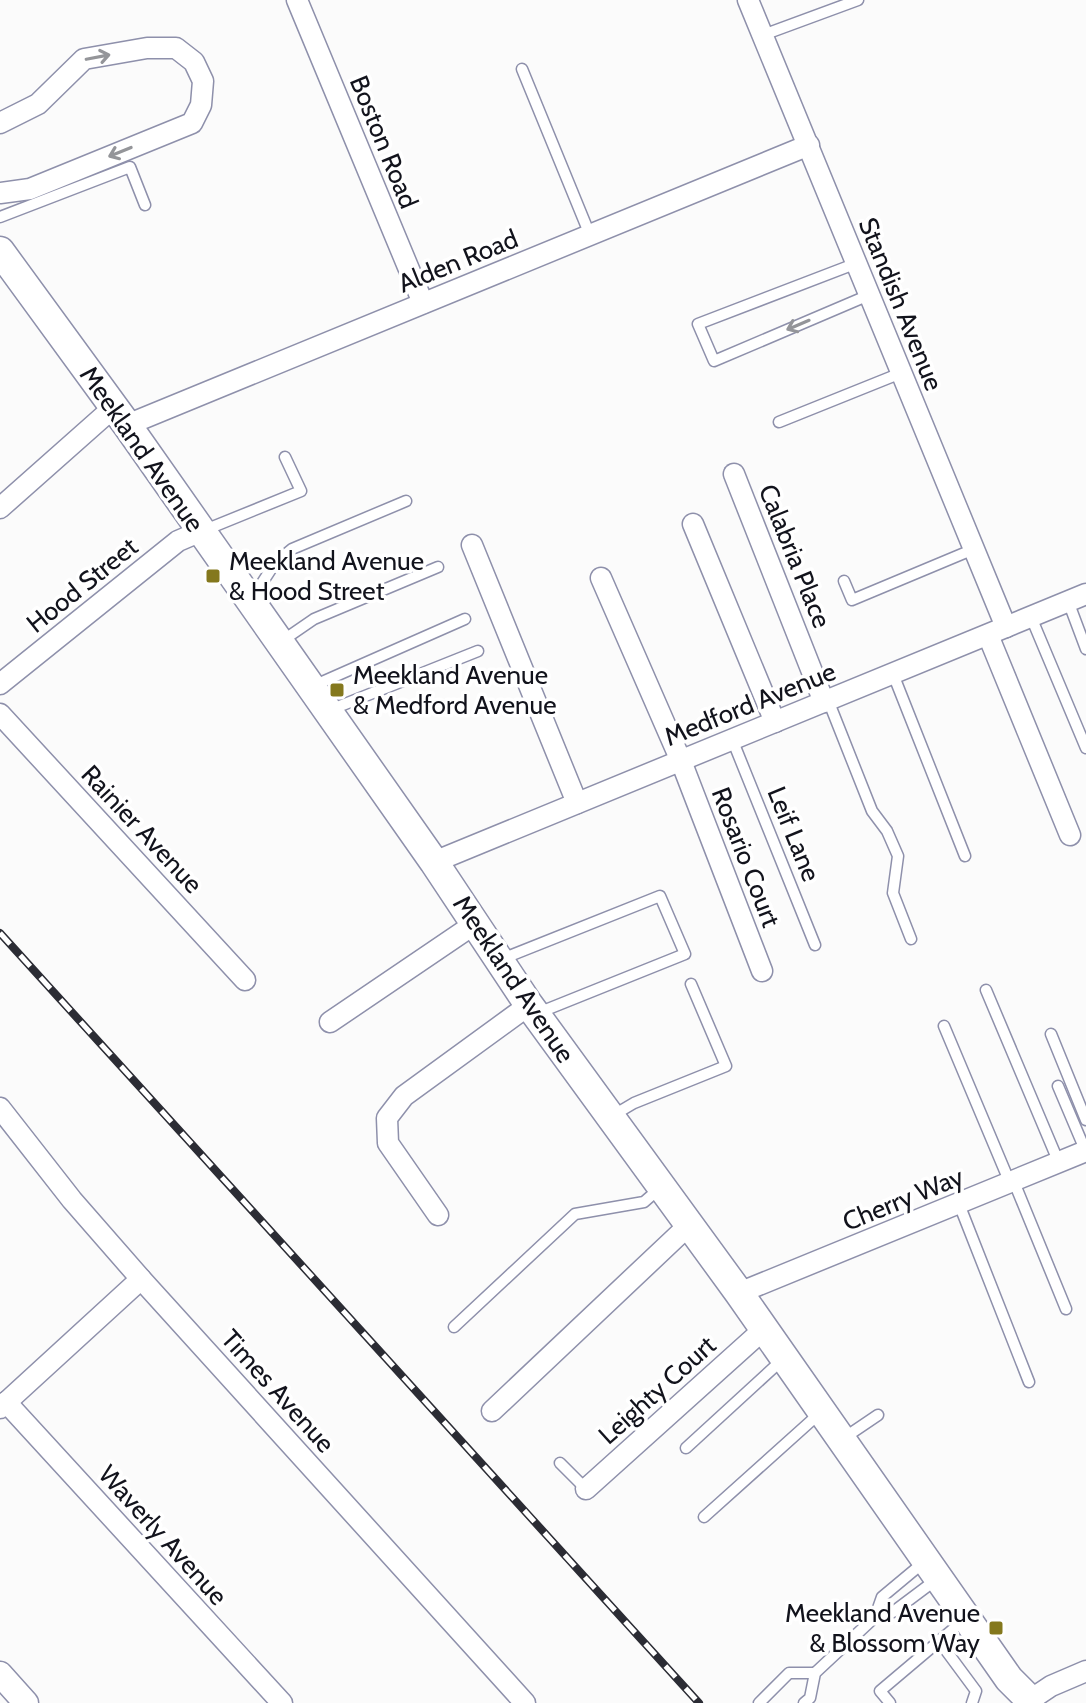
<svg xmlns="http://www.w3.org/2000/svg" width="1086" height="1703" font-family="Cabin,sans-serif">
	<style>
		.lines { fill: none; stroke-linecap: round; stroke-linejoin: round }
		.service-casing { stroke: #8e90ab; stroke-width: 13 }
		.minor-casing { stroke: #8e90ab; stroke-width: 23 }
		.tertiary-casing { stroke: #8e90ab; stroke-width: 27 }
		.secondary-casing { stroke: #8e90ab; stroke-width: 31 }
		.service { stroke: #fff; stroke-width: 10 }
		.minor { stroke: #fff; stroke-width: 20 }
		.tertiary { stroke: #fff; stroke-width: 24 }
		.secondary { stroke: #fff; stroke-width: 28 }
		.rail-casing { stroke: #2b2c34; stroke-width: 8 }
		.rail { stroke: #fff; stroke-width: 5; stroke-dasharray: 15; stroke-linecap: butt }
		.oneway { stroke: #949599 }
		.poi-dot { fill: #84781d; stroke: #fff; stroke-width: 3 }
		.labels { text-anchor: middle; stroke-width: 7; stroke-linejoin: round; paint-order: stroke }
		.street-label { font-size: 26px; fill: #12131c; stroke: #fff }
		.poi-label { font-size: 26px; fill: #12131c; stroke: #fff; text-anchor: start }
	</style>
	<rect width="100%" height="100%" fill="#fbfbfb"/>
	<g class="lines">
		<g class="service-casing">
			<g id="service">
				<path d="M763,35L858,0"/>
				<path d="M522,69L590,235"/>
				<path d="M0,217L130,167L145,205"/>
				<path d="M857,263L698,324L714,361L869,295"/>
				<path d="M779,422L901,373"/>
				<path d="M205,530L301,491L285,457"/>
				<path d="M844,581L852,600L974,549"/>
				<path d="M253,597L275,563L292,549L406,501"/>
				<path d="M1068,601L1086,649"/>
				<path d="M1031,617L1086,748"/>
				<path d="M282,641L314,619L438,567"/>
				<path d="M893,674L965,856"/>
				<path d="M313,686L465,619"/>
				<path d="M828,700L872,811L887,831L898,856L893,893L911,939"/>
				<path d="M330,710L478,651"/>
				<path d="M732,739L815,945"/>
				<path d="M502,959L660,896L685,954L538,1013"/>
				<path d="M986,990L1059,1163"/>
				<path d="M944,1026L1010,1183"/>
				<path d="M1051,1034L1086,1120"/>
				<path d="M1058,1086L1086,1152"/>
				<path d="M612,1116L634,1103L726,1066L691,984"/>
				<path d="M1014,1182L1066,1309"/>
				<path d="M959,1204L1029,1382"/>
				<path d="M454,1327L575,1214L644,1202L660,1188"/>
				<path d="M844,1438L878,1415"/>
				<path d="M686,1448L782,1360"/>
				<path d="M560,1463L586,1489"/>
				<path d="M704,1517L821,1412"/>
				<path d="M875,1617L893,1612L937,1579"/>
				<path d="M939,1641L976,1691L972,1703"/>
				<path d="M759,1703L789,1673H815"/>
				<path d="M804,1703L810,1698L815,1673L875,1617L882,1597L924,1562"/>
				<path d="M890,1703L880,1691L964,1620"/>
			</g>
		</g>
		<g class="minor-casing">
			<g id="minor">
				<path d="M297,0L423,303"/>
				<path d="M748,0L1006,627"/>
				<path d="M0,123L38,104L84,59L147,48H176L194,62L203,81L201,105L192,123L30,189L0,193"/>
				<path d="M127,425L809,145"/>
				<path d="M734,474L824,702"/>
				<path d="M0,508L114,407"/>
				<path d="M693,524L775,722"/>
				<path d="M472,545L577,803"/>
				<path d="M601,578L681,761L762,971"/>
				<path d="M988,635L1070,835"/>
				<path d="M0,684L178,541L199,532"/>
				<path d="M0,714L245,980"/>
				<path d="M434,862L1086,594"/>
				<path d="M330,1022L476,923"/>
				<path d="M0,1108L72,1200L141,1279L525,1703"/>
				<path d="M438,1215L388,1143L387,1118L404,1096L529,1005"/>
				<path d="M739,1293L1086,1151"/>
				<path d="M6,1402L282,1703"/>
				<path d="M0,1408L141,1279"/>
				<path d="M492,1411L689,1225"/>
				<path d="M586,1489L763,1330"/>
				<path d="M1030,1700L1051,1686L1086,1671"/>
			</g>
		</g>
		<g class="tertiary-casing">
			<path id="tertiary" d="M0,1674L26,1703"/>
		</g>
		<g class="secondary-casing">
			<path id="secondary" d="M0,251L127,425L434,862L529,1005L739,1293L1009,1679L1030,1700"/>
		</g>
		<use href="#service" class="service"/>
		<use href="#minor" class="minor"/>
		<use href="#tertiary" class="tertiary"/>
		<use href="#secondary" class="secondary"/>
		<g class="rail-casing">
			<path id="rail" d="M0,933L699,1703"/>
		</g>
		<use href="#rail" class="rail"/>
	</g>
	<defs><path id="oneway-shaft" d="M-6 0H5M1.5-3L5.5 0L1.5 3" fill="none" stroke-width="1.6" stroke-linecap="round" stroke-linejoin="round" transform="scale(2)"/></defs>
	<g class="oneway">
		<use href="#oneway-shaft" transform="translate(98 57) rotate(-11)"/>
		<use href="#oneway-shaft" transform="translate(120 152) rotate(158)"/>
		<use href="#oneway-shaft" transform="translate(798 325) rotate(157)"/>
	</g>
	<g class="poi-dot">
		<rect x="205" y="568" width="16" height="16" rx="4"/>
		<rect x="329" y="682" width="16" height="16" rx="4"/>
		<rect x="988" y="1620" width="16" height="16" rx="4"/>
	</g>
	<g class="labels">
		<g class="street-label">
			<text transform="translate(384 142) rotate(68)" y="9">Boston Road</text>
			<text transform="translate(458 261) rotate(-22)" y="9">Alden Road</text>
			<text transform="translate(901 304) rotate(68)" y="9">Standish Avenue</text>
			<text transform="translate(142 449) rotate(55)" y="9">Meekland Avenue</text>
			<text transform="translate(795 556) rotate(68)" y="9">Calabria Place</text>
			<text transform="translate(82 585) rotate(-39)" y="9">Hood Street</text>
			<text transform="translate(750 704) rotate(-22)" y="9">Medford Avenue</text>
			<text transform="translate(142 829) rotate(47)" y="9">Rainier Avenue</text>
			<text transform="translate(794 834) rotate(68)" y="9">Leif Lane</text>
			<text transform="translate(746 857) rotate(69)" y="9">Rosario Court</text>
			<text transform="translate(514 979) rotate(56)" y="9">Meekland Avenue</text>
			<text transform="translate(903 1199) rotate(-22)" y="9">Cherry Way</text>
			<text transform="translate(657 1390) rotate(-42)" y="9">Leighty Court</text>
			<text transform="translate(278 1391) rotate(48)" y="9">Times Avenue</text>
			<text transform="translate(163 1535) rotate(48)" y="9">Waverly Avenue</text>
		</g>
		<g class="poi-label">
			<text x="229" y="570">Meekland Avenue<tspan x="229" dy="30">&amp; Hood Street</tspan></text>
			<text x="353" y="684">Meekland Avenue<tspan x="353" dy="30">&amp; Medford Avenue</tspan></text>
			<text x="980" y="1622" text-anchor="end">Meekland Avenue<tspan x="980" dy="30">&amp; Blossom Way</tspan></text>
		</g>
	</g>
</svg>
